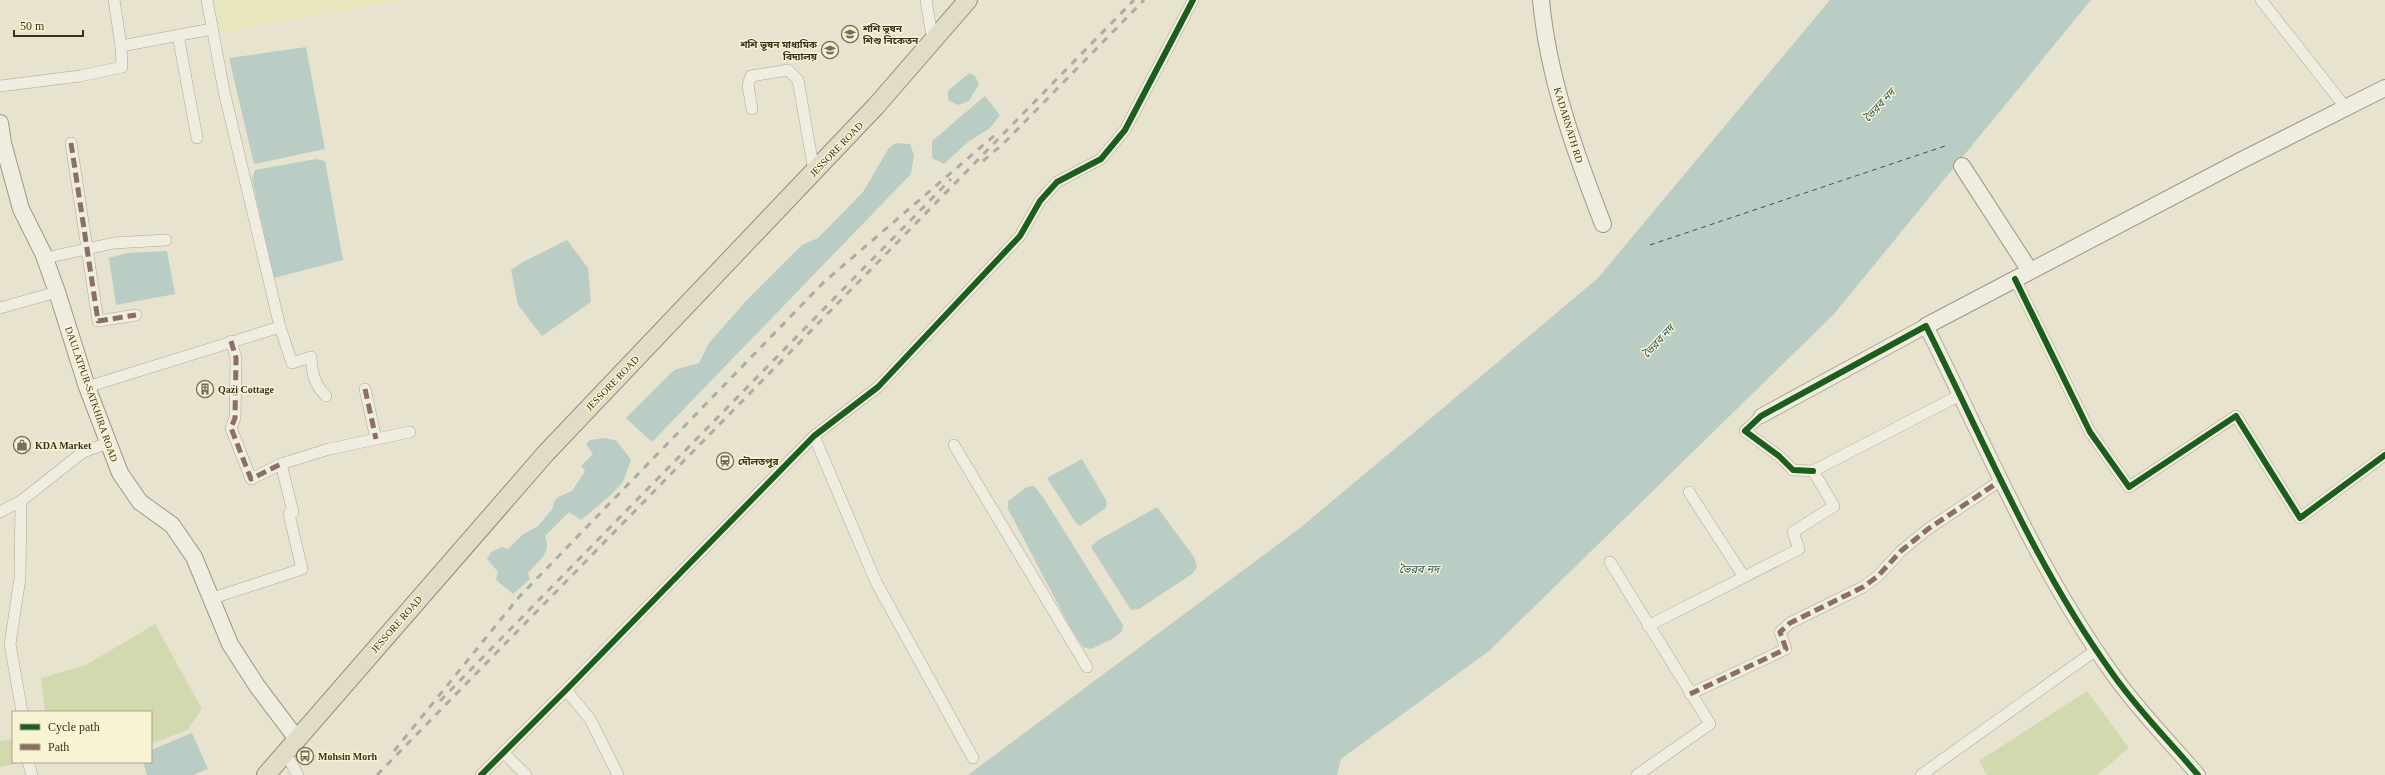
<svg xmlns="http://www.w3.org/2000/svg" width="2385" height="775" font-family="'Times New Roman','Noto Sans Bengali',serif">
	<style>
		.farmland { fill: #e8e6bd }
		.green { fill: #d3d9af }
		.water { fill: #b9cdc4 }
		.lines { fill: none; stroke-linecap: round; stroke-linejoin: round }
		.ferry { stroke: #2b595d; stroke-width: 1; stroke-dasharray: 5 4; stroke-linecap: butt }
		.minor-casing { stroke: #ada797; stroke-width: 12 }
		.tertiary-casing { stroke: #ada797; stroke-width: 16 }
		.secondary-casing { stroke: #9d9786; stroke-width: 18 }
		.trunk-casing { stroke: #928c7d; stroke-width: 20 }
		.minor { stroke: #efece0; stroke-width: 11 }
		.tertiary { stroke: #efece0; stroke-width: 14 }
		.secondary { stroke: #efece0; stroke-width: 16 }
		.trunk { stroke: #e1dcc8; stroke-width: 18 }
		.rail { stroke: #aeaba0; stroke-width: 3; stroke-dasharray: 7 7; stroke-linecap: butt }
		.quiet { stroke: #8d6e63; stroke-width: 5; stroke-dasharray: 10 5; stroke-linecap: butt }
		.cycleway-casing { stroke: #f8f3d3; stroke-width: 8 }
		.cycleway { stroke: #1b5e20; stroke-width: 6 }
		.labels { text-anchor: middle; stroke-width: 3; stroke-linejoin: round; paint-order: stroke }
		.poi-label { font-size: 10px; font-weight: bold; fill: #3c311d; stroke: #f8f3d3; text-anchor: start }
		.street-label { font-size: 10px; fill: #3c311d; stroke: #f8f3d3 }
		.water-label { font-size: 11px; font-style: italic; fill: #2b595d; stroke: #f8f3d3 }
	</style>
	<rect width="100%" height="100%" fill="#e8e3ce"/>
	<path class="farmland" d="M213,0H402L221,33Z"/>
	<g class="green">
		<path d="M155,624L202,709L187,730L151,744V712H45L41,678L86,665Z"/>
		<path d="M2087,691L2129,748L2097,775H1987L1979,761Z"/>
		<path d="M13,739V762L19,763L0,767V741Z"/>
	</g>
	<g class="water">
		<path d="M1830,0H2091L1834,314L1489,651L1341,759L1337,775H968L1300,528L1597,279Z"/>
		<path d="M306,47L325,149L254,164L229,58Z"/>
		<path d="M969,73L975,76L979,84L969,101L958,105L948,100V91Z"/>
		<path d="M985,96L1000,115L990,128L968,142L944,164L932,158V141Z"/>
		<path d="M896,143L910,144L914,155L911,174L652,442L626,418L674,370L699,363L709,343L746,301L802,245L818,238L863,192L889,148Z"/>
		<path d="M316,159L325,161L343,260L274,278L252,179L255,170Z"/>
		<path d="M567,240L588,268L591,302L542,336L518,305L511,270L523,262Z"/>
		<path d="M167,251L175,294L116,305L109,258L127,253Z"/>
		<path d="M606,438L617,441L631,460L623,482L611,495L581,520L569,512L545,536C552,554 539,560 528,573L530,579L513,594L496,580L498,572L487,559L491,552L502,547L508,549L522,535L538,526L553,508L554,502L558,497L572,491L585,471L581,466L593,454L586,444L590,440Z"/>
		<path d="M1082,459L1107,502L1106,508L1080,526L1076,523L1047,478Z"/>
		<path d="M1027,487L1034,486L1043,497L1123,625L1122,631L1114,638L1091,649L1083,647L1070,627L1008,509V501Z"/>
		<path d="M1157,507L1194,557L1197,567L1192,574L1139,609L1131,610L1091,547L1097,541Z"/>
		<path d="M192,733L208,769L193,775H147L143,762H151V750Z"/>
	</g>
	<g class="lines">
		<path class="ferry" d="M1650,245L1945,146"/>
		<g class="minor-casing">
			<g id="minor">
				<path d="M114,0L121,46L212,29"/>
				<path d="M926,0L933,42"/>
				<path d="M2261,0L2346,108"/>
				<path d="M178,35L197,138"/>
				<path d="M0,86L80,76L122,67L121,46"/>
				<path d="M752,109L748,85L751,76L788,70L798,80L814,171"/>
				<path d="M71,143L98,321L136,315"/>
				<path d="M45,258L114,243L166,240"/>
				<path d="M2015,279L2090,432L2129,487L2236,416L2300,518L2385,455"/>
				<path d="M0,308L57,292"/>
				<path d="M280,327L292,363L311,357C312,373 314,384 326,396"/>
				<path d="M231,341L236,358L235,418L231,428L251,479L281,464"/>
				<path d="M87,387L280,327L224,91L207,0"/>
				<path d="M365,389L376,439"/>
				<path d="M1761,416L1745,431L1779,456L1793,470L1813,471"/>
				<path d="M814,436L876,582L973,758"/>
				<path d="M954,445L1087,667"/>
				<path d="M1689,492L1744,577"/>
				<path d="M21,501L20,578L10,644L22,712"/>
				<path d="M0,512L21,501L83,452L108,443"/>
				<path d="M1610,562L1710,724L1637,775"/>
				<path d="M210,599L302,569L289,514L293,512L281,464L329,449L410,432"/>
				<path d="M1648,626L1799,549L1793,532L1834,506L1813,471L1960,395"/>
				<path d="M566,690L590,719L618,775"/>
				<path d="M1690,694L1786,649L1780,632L1790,623L1863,587L1878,576L1901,551L1928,529L2000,481"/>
				<path d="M504,753L526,775"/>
				<path d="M290,761L298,775"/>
				<path d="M28,762L32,775"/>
				<path d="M481,775L566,690L814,436L878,387L1020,236L1040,201L1057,182L1101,159L1125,130L1193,0"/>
				<path d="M1921,775L2096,650"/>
			</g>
		</g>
		<g class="tertiary-casing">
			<path id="tertiary" d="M1761,416L1926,326C1985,443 2035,566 2112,673C2137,709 2170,742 2198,775"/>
		</g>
		<g class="secondary-casing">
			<g id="secondary">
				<path d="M1541,0C1548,77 1575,152 1603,224"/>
				<path d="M0,123L3,143L21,209L43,253L57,292L87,387L120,473L140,502L172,525L194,557L230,644L257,686L297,739"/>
				<path d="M1962,166L2030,271"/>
				<path d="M1926,326L2242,160L2385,88"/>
			</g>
		</g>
		<g class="trunk-casing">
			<path id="trunk" d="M266,775L546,453L876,106L968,0"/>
		</g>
		<use href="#minor" class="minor"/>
		<use href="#tertiary" class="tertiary"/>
		<use href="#secondary" class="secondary"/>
		<use href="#trunk" class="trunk"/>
		<g class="rail">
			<path d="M983,161L1005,142L1144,0"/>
			<path d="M440,701L951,179"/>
			<path d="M394,751L519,597L824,282L995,135"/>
			<path d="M377,775L1134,0"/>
		</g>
		<g class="quiet">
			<path d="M71,143L98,321L136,315"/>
			<path d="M231,341L236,358L235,418L231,428L251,479L281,464"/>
			<path d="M365,389L376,439"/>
			<path d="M1690,694L1786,649L1780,632L1790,623L1863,587L1878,576L1901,551L1928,529L2000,481"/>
		</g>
		<g class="cycleway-casing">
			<g id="cycleway">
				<path d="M2015,279L2090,432L2129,487L2236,416L2300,518L2385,455"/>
				<path d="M1813,471L1793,470L1779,456L1745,431L1761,416L1926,326C1985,443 2035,566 2112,673C2137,709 2170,742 2198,775"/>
				<path d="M481,775L566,690L814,436L878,387L1020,236L1040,201L1057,182L1101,159L1125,130L1193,0"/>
			</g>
		</g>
		<use href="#cycleway" class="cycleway"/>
	</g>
	<defs>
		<g id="school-ring" transform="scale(0.9)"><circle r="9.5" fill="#f8f3d3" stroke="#786f5b" stroke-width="1.5"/><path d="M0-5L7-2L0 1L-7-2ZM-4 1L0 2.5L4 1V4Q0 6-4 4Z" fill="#786f5b"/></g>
		<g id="building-ring" transform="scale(0.9)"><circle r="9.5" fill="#f8f3d3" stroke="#786f5b" stroke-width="1.5"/><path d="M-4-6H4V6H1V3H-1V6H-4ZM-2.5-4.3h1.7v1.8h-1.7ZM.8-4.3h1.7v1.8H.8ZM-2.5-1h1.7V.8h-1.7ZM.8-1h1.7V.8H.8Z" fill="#786f5b"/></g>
		<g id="shop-ring" transform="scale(0.9)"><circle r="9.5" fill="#f8f3d3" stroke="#786f5b" stroke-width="1.5"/><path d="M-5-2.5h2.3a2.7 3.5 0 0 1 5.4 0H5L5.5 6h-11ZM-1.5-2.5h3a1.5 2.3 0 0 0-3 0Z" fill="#786f5b"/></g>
		<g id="station-ring" transform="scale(0.9)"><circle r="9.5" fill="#f8f3d3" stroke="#786f5b" stroke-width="1.5"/><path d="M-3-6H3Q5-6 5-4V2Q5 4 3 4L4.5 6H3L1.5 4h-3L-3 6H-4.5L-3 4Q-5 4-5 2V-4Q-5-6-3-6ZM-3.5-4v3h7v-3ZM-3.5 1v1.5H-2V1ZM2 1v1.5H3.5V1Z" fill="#786f5b"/></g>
		<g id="bus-ring" transform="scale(0.9)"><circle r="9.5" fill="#f8f3d3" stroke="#786f5b" stroke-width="1.5"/><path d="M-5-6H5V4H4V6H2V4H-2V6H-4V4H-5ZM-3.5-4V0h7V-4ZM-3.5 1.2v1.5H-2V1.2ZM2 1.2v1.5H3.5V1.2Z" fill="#786f5b"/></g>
	</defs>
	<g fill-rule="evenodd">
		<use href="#school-ring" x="850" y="34"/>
		<use href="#school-ring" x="830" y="50"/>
		<use href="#building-ring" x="205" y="389"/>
		<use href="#shop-ring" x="22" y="445"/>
		<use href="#station-ring" x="725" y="461"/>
		<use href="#bus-ring" x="305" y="756"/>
	</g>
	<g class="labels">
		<g class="poi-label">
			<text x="863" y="32">শশি ভূষন<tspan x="863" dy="12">শিশু নিকেতন</tspan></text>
			<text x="817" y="48" text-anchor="end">শশি ভূষন মাধ্যমিক<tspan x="817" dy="12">বিদ্যালয়</tspan></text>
			<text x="218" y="393">Qazi Cottage</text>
			<text x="35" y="449">KDA Market</text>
			<text x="738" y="465">দৌলতপুর</text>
			<text x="318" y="760">Mohsin Morh</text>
		</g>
		<g class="street-label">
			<text transform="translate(1569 125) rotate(73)" y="4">KADARNATH RD</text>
			<text transform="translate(836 149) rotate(-46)" y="4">JESSORE ROAD</text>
			<text transform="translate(612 383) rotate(-46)" y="4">JESSORE ROAD</text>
			<text transform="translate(92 394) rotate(71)" y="4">DAULATPUR-SATKHIRA ROAD</text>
			<text transform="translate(396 624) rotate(-49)" y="4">JESSORE ROAD</text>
		</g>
		<g class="water-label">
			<text transform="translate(1879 105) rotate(-47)" y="4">ভৈরব নদ</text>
			<text transform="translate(1658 341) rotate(-47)" y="4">ভৈরব নদ</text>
			<text x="1419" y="573">ভৈরব নদ</text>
		</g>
	</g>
	<rect x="12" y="711" width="140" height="52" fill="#f8f3d3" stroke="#ada58a"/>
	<rect x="20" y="724" width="20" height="6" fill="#1b5e20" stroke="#ada58a"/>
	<text x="48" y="731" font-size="12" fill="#3c311d">Cycle path</text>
	<rect x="20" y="744" width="20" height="6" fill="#8d6e63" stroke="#ada58a"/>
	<text x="48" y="751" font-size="12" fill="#3c311d">Path</text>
	<path d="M14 30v6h69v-6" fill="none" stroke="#3c311d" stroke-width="2"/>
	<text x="20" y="30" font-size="12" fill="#3c311d" stroke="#f8f3d3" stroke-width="3" paint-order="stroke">50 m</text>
</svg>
